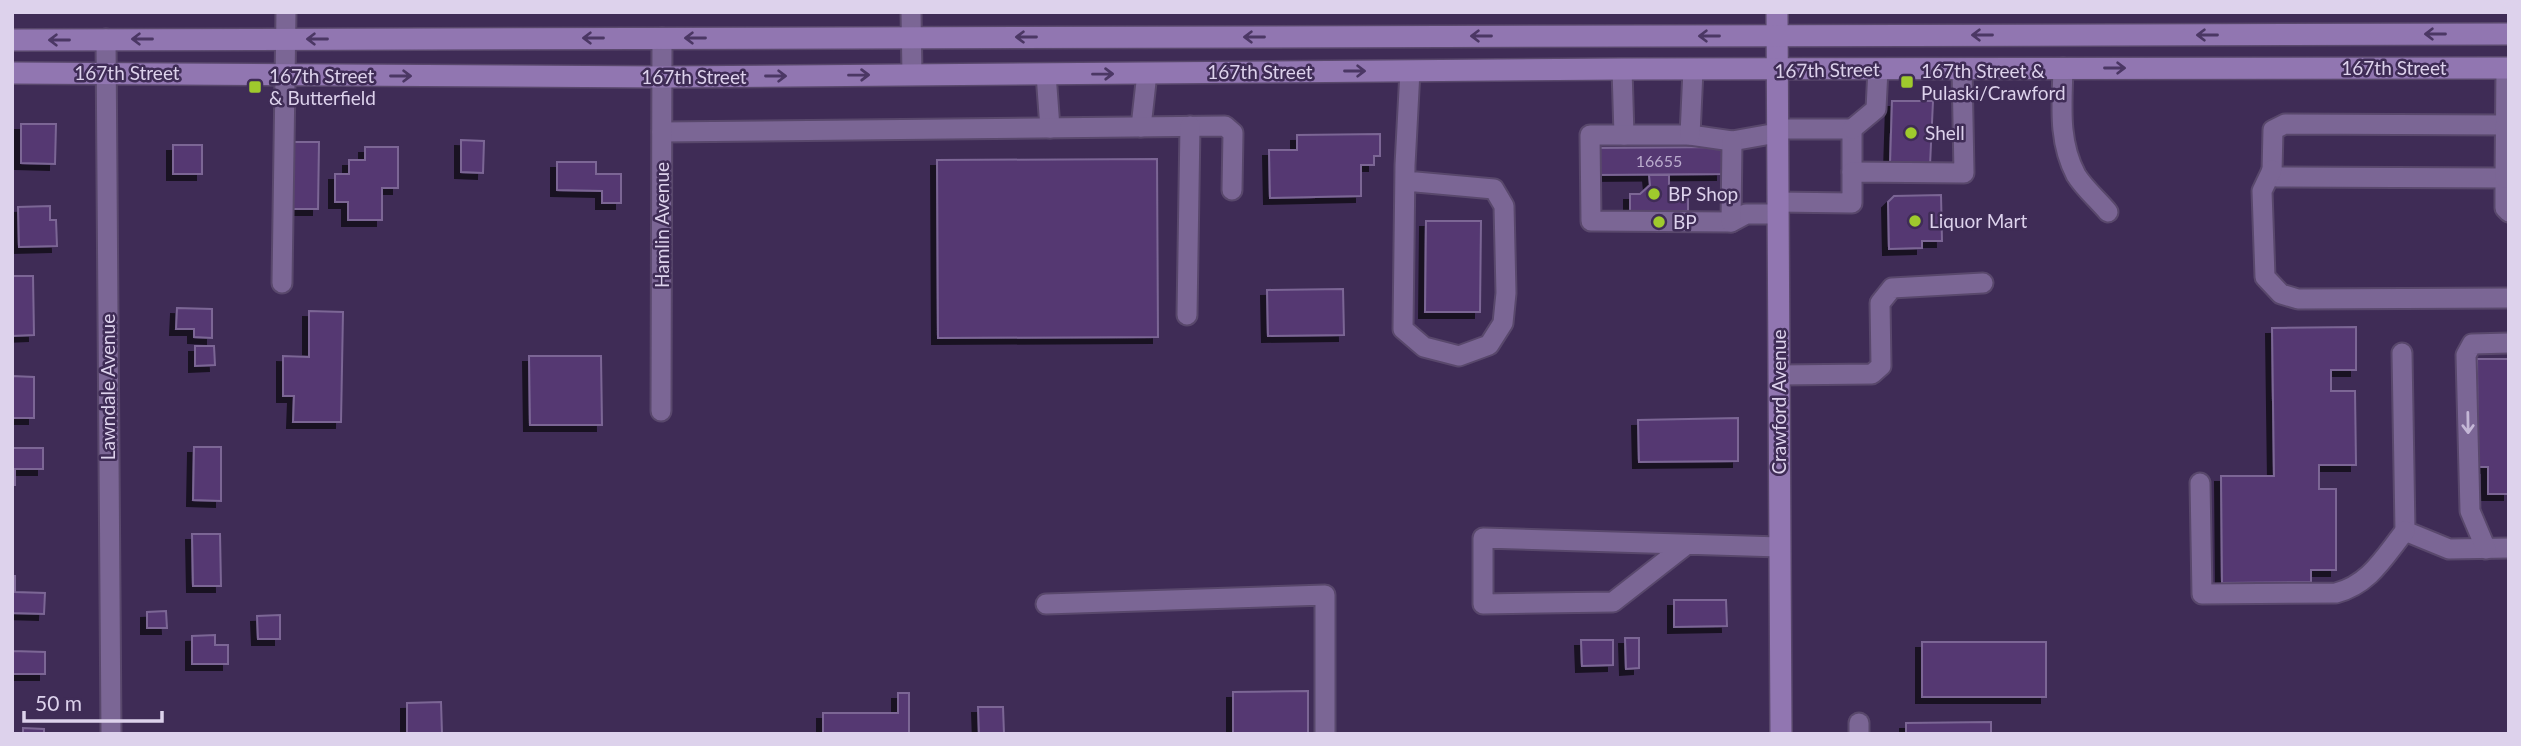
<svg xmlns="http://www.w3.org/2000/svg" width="2521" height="746" font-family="Lato,sans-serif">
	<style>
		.building { fill: #543972; stroke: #7b6695; stroke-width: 2; filter: url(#shadow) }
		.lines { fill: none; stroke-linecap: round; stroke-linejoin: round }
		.minor-casing { stroke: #59486c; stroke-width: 23 }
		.major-casing { stroke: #59486c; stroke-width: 24 }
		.minor { stroke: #7b6695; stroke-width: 19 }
		.major { stroke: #9176b1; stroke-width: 21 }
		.oneway { stroke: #4b3764 }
		.oneway2 { stroke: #c4b7d6 }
		.poi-dot { fill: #9fca2d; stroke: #3f2c56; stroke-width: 2.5 }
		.labels { text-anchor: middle; stroke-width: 5; stroke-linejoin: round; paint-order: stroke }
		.number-label { font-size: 16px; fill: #bbacce }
		.street-label { font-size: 19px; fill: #ddd2ec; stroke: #3f2c56 }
		.poi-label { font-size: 19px; fill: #ddd2ec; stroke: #3f2c56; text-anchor: start }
	</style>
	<defs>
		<filter id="shadow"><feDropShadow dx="-6" dy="6" stdDeviation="0" flood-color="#0009"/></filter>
	</defs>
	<rect width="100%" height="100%" fill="#3f2c56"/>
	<g class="building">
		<path d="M1892,101H1933L1930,165L1890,164Z"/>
		<path d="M21,124H56L55,164L21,163Z"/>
		<path d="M1380,134V156H1374V165H1361V196L1270,198L1269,150H1297V135Z"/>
		<path d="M461,140L484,141L483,173L461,172Z"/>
		<path d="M293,142H319L318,209H291Z"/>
		<rect x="173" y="145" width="29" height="29"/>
		<path d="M365,147H398V188H382V220H348V202H335V174H349V160H365Z"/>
		<path d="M1722,147V174L1596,175V148Z"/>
		<path d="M1157,159L1158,337L938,338L937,160Z"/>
		<path d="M557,162H596V174H621V203H602V191L557,190Z"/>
		<path d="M1649,175H1669V185L1677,195H1688V211L1641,214V211H1630V194H1640L1650,185Z"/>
		<path d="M1941,195L1942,241H1922V248L1889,249L1888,202L1894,196Z"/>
		<path d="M50,206V220H56L57,246L19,247L18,207Z"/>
		<path d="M1426,221H1481L1480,312H1425Z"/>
		<path d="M12,276H33L34,335L12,336Z"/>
		<path d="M1343,289L1344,335L1268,336L1267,290Z"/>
		<path d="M177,308L212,309V338L194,337V329H176Z"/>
		<path d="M309,311L343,312L341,422H293L294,396H283V356L309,357Z"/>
		<path d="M2356,327V370H2331V391H2355L2356,465H2319V489H2336V570H2311V582L2222,583L2221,476H2274L2272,328Z"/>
		<path d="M195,346H214L215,365L195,366Z"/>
		<path d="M529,356H601L602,425H530Z"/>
		<path d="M2477,359H2509V494H2488V467H2478Z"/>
		<path d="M12,376L34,377V418H12Z"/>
		<path d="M1738,418V461L1639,462L1638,420Z"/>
		<path d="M194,447H221V501L193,500Z"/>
		<path d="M12,448H43V469H15V485H12Z"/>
		<path d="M192,534H220L221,586H193Z"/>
		<path d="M12,576H15V592L45,593L44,614L12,613Z"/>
		<path d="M1674,600H1726L1727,626L1674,627Z"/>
		<path d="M166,611L167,628H147V612Z"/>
		<path d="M280,615V639H258L257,616Z"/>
		<path d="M215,635V645H228V664H192V636Z"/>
		<path d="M12,637L13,651L45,652V674H12Z"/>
		<path d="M1625,638H1639V668L1626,669Z"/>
		<path d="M1581,640H1613V665L1582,666Z"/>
		<rect x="1922" y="642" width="124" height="55"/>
		<path d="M1308,691V734H1233V692Z"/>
		<path d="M898,693H909V734H823V713H898Z"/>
		<path d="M441,702L442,734H407V703Z"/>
		<path d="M978,707H1003L1004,734H979Z"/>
		<path d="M1991,722V734H1906V723Z"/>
		<path d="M23,728L44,729V734H23Z"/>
	</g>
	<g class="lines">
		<g class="minor-casing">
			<g id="minor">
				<path d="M911,12L912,75"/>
				<path d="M106,39L111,734"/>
				<path d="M2063,68C2062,105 2058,141 2076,175C2084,188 2098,200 2108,212"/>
				<path d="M1622,69L1624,135"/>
				<path d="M1046,74L1050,128"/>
				<path d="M2509,125L2285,124L2273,130L2272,172L2277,177L2505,178V208L2509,212"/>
				<path d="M1141,127L1147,73"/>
				<path d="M1777,129H1852V172"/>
				<path d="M1852,129L1876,109L1878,69"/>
				<path d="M662,132L1225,126L1233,133L1232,190"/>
				<path d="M1777,133L1732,141L1690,135H1590L1591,221L1731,222L1746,214H1778"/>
				<path d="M1690,135L1693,70"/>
				<path d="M2272,170L2262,191L2265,277L2281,294L2298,299L2509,298"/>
				<path d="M2505,178L2506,68"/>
				<path d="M1405,181L1494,189L1504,206L1506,293L1503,323L1489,345L1459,356L1424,347L1403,329L1405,165L1410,71"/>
				<path d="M1778,202L1852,203V172L1964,173L1962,69"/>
				<path d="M1731,222L1732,141"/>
				<path d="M282,283L286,12"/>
				<path d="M1187,315L1190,126"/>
				<path d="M2402,353L2405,531L2449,549L2509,548"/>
				<path d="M1779,375L1872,374L1881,366L1880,303L1892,288L1983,283"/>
				<path d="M661,411L662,38"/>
				<path d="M2200,483L2202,594L2336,593C2370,584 2384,557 2405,531"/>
				<path d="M1686,545L1613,602L1483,604V538L1780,547"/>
				<path d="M2486,549L2470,511L2466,355L2472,344L2509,343"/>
				<path d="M1046,604L1325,595V734"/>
				<path d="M1859,723V734"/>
			</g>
		</g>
		<g class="major-casing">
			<g id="major">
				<path d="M1777,12L1781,734"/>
				<path d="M12,40L2509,34"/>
				<path d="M12,73L662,77L1622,69L2509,68"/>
			</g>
		</g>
		<use href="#minor" class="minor"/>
		<use href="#major" class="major"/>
	</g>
	<defs><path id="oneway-shaft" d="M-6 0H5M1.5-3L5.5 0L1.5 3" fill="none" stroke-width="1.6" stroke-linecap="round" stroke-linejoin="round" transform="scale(1.75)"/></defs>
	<g class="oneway">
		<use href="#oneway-shaft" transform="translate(2435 34) rotate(180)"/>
		<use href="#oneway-shaft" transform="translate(1982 35) rotate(180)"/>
		<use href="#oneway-shaft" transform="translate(2207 35) rotate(180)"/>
		<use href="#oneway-shaft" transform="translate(1481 36) rotate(180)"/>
		<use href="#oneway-shaft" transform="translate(1709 36) rotate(180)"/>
		<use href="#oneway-shaft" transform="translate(1026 37) rotate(180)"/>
		<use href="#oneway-shaft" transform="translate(1254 37) rotate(180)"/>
		<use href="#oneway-shaft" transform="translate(593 38) rotate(180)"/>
		<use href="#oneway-shaft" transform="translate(695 38) rotate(180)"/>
		<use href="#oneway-shaft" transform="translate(142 39) rotate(180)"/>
		<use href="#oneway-shaft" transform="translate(317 39) rotate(180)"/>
		<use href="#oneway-shaft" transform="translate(59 40) rotate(180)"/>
		<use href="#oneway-shaft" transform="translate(2115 68)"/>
		<use href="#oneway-shaft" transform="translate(1355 71)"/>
		<use href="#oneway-shaft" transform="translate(1103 74) rotate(-1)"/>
		<use href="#oneway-shaft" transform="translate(859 75) rotate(-1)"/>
		<use href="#oneway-shaft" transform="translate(401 76)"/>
		<use href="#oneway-shaft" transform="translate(776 76)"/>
	</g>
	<use class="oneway2" href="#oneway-shaft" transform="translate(2468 423) rotate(89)"/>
	<g class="poi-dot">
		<rect x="1900" y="75" width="14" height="14" rx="3.5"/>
		<rect x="248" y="80" width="14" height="14" rx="3.5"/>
		<circle cx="1911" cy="133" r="7"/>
		<circle cx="1654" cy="194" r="7"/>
		<circle cx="1915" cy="221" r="7"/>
		<circle cx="1659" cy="222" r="7"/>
	</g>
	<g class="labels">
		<g class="number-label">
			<text x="1659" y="167">16655</text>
		</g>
		<g class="street-label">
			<text x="2394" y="75">167th Street</text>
			<text transform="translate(1827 70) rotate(-1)" y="7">167th Street</text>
			<text x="1260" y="79">167th Street</text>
			<text x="127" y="80">167th Street</text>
			<text x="694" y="84">167th Street</text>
			<text transform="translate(662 225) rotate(-90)" y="7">Hamlin Avenue</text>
			<text transform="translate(108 387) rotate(-90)" y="7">Lawndale Avenue</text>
			<text transform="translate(1779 402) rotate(-90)" y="7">Crawford Avenue</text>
		</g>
		<g class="poi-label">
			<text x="1921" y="78">167th Street &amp;<tspan x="1921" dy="22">Pulaski/Crawford</tspan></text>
			<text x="269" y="83">167th Street<tspan x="269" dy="22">&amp; Butterfield</tspan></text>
			<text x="1925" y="140">Shell</text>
			<text x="1668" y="201">BP Shop</text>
			<text x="1929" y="228">Liquor Mart</text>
			<text x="1673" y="229">BP</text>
		</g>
	</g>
	<rect width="2521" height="746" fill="none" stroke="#ddd2ec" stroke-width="28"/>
	<path d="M24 711v10h138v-10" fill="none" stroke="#ddd2ec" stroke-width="3.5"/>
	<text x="35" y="711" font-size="21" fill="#ddd2ec" stroke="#3f2c56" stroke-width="5" paint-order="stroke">50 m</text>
</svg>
